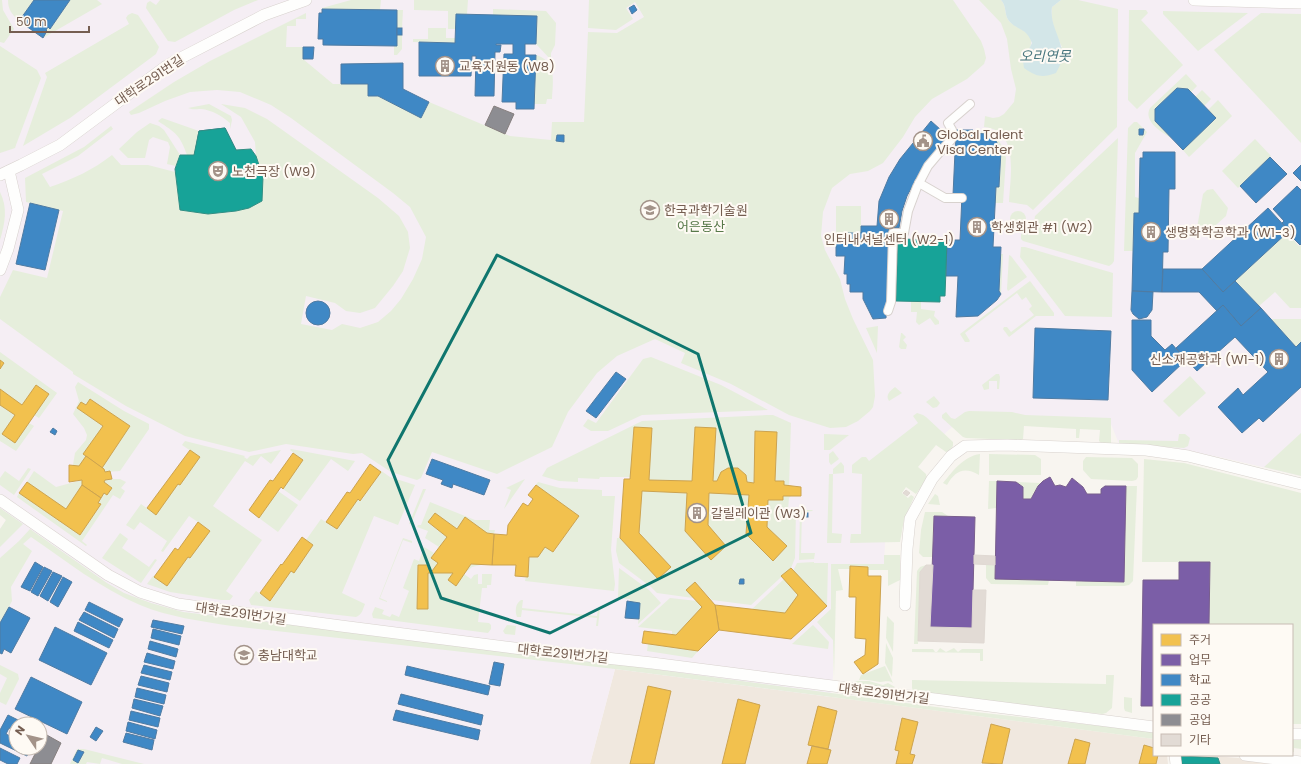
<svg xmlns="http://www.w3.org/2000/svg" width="1301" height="764" font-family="Poppins,'Noto Sans KR',sans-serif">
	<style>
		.residential { fill: #f0e8df }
		.education { fill: #f5eef4; fill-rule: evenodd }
		.green { fill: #e6eedc }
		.water { fill: #d3e6e8 }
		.homes { fill: #f2c14e; stroke: #cca34f }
		.offices { fill: #7b5ea7; stroke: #795e8d }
		.schools { fill: #3f88c5; stroke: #4f7ba2 }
		.public { fill: #17a398; stroke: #338e83 }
		.industry { fill: #8d8d92; stroke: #867f7e }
		.building { fill: #e2dbd5; stroke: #e0d9d3 }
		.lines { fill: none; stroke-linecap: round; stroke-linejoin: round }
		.pedestrian-casing { stroke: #d8d2ce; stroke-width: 10 }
		.minor-casing { stroke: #d8d2ce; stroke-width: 12 }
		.pedestrian { stroke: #fefefd; stroke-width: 8 }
		.minor { stroke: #fefefd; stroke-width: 11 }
		.marked { fill: none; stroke: #0f766e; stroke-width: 3; stroke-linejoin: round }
		.labels { text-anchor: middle; stroke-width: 4; stroke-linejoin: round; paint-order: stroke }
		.poi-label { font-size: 13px; fill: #755e51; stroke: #fefaf4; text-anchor: start }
		.street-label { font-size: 13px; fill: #755e51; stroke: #fefaf4 }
		.park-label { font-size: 13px; fill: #58794a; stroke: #fefaf4 }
		.water-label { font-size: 14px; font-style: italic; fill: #49777f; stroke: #fefaf4 }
	</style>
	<rect width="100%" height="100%" fill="#f8f5f0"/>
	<g class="residential">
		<path d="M615,669L1154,739V755H1167L1168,764H590Z"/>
		<path d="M1178,755H1202L1250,759L1284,764H1178Z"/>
	</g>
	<path class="education" d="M0,0H1301V476L1224,458L1165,446L1119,444L1111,424L1089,422L1021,421L952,427L938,440L900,487L885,543L884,564H834L833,676L831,697L615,669L590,764H0V529L6,520L0,515ZM16,724H40V748H16Z"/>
	<g class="green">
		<path d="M0,0H2L3,10L14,29L4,43L0,42Z"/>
		<path d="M8,0H34L19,21C12,14 8,10 8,0Z"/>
		<path d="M70,0H97L102,4L43,38L47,32L46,30L48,27L51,28Z"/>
		<path d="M160,0H258L234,10L175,42L168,41L146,8L147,3L150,1L156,5Z"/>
		<path d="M351,0H381L380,10L322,9V8Z"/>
		<path d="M414,0H468L467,14H456L455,29H448V11L414,10Z"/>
		<path d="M589,0H953L981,41L984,49L986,58L984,64L967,79L932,99L915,117L903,137L883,163L868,171L850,174L832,188L823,212L821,236L825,250L840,279L845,299L853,319L873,360L875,396L873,407L870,411L858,421L846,427L830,428L789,415L731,384L681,363L685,353L655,339L617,356L597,373L568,412L552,447L497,474L432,452L421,478L417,480L391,472L362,453L353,454L286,444L249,452L185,436L126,406L73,374V372L0,319V297L13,270L47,278L63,211L26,202L25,178L84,147L111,126L113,129L78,156L42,174L50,187C73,179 93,170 112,155L121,165H148L175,172L180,210C210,214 234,217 262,201L263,177L256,156L255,142L241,117L221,104L245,108L267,119L378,198L399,216L408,232L410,248L403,271L393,286L375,308L360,313L346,311L335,303L306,296L301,324L332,330L342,324L360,328L378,322L391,311L401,299L413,279L422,259L426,237L410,207L393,193L291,118L271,105L240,92L217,90L190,92L165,101L139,113L131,115L129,112L174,82L210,61L306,13V19H296V26H287L286,47H303V59L333,84H368L378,96L421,117L429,102L510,136L551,140L552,122H584L588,32L617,33L644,17L635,2L626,8L633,19L616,30L588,28Z"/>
		<path d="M979,0H1001C1007,6 1004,15 1009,21C1017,30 1036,31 1030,48L1062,47C1056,34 1050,22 1052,7L1061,0H1078L1118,9L1117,127L1033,210L1027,205L1009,202C1010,178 1020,130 984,127L985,116L993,118L999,117L1004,114L1014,102L1016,89L1011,69L1007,39L1001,23Z"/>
		<path d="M493,9L546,11L556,23L555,45L551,53V60L536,44L537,16L493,15Z"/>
		<path d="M397,10H403L402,28H397Z"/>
		<path d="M1129,10H1146L1148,13L1141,20L1183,65L1137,109L1128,100Z"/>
		<path d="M1163,11L1248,13L1198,51L1163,14Z"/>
		<path d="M132,13L138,15L159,47L156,54L70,118L23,146L47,77L45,73L129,24L126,18L128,15Z"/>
		<path d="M1261,13L1301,14V143L1214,50Z"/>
		<path d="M428,28H446V38H455V43L413,42V39H428Z"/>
		<path d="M397,35H402V49L397,55H394V46H397Z"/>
		<path d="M0,46L37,70L41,78L16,145L15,148L0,153Z"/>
		<path d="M536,55C557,61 553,82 552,99H547L546,104H534Z"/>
		<path d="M1186,74L1197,86L1191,92L1188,89L1177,88L1155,109V121L1171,138C1161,132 1143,121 1150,108Z"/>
		<path d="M1202,90L1211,99L1204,106L1195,97Z"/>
		<path d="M1218,100L1232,116L1189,157L1183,150L1208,110Z"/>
		<path d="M209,104L231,116L232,120L230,129V123C222,116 212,110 201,109C195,109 193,110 188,108Z"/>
		<path d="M162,118L199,131L194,155H187C180,135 176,133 158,121Z"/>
		<path d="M1134,122H1137L1147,132L1135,153V197L1139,198V213H1134L1133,251H1124L1128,128Z"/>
		<path d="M150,123L159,126L164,130L180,155L176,166L167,164L170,147L168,142L153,137L149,140L145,158H128L119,149L137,132Z"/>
		<path d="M981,131C996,134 1003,143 1006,158L1003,203H995L996,187L999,186C1000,166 1008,137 981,134Z"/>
		<path d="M1118,138L1114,261L1112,264L1109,266L1023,241L1021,239V234C1030,231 1034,226 1035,216Z"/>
		<path d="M1255,139L1271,156L1238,188L1222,171Z"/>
		<path d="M1213,189L1228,208L1226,216L1207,233H1199L1197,228L1203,194L1207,190Z"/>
		<path d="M0,192C8,208 5,223 0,240Z"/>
		<rect x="836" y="206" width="25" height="27"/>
		<circle cx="1018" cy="219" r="8"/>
		<path d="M1287,233L1299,246L1301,245V308H1290L1275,292L1259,306L1235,281Z"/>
		<path d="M1021,247H1025L1113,273L1112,317L1065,316L1020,257Z"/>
		<path d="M1001,254H1003L1001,294L999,291Z"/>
		<path d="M1009,255L1011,256L1027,277L1008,291L1007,289Z"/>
		<path d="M1030,281L1054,313V316H1036L1009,337L1003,329L1004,327H1007L1011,332L1034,315L1029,309L1032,306L1026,297L1022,300L1017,293L965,333L970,341L969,342H965L960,334Z"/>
		<path d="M911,301L921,302V309L935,311L934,316L939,321V324L935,325L930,318L919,325L916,322L917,312H911Z"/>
		<path d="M1271,319H1301V342L1296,347Z"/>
		<path d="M878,326L877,351V353L866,328Z"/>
		<path d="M901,333H902L906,337L903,340L907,345L906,349H901L899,347Z"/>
		<path d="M0,352L57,393L39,418L34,415L49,394L36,385L22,405L0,389V369L4,363L0,360Z"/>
		<path d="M651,357L721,385L768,410L642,415L608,431H591L583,426L588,419L596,423L643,359Z"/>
		<path d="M996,374H999L1000,377L999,389H997V381H989V389L984,390L982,385Z"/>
		<path d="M1190,376L1206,393L1179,417L1163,401Z"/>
		<path d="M78,382L124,411L149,424V429L120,471L105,472L102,468L130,426L91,399L86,405L81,402L77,408L103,426L83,454L86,456L79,466L73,465L75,453L86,440L87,435L84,428L73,414L79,401L75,387Z"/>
		<path d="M895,387L902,393L889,401C885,395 890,391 895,387Z"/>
		<path d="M934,396L940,403L937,407L933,408L926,402Z"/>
		<path d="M0,405L15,415L2,434L15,442L29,423L34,426L16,451L0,441Z"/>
		<path d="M969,411L1012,412L1025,415L1111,418V444H1102L1099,441L1100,430L1080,429L1079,438H1076V429L1024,426L1023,439L1021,440L966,438L963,437L942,418V415L946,412L951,418L955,419L965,412Z"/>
		<path d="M917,413L923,415L926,417L953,442V446L949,451L946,452L936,445L918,467L926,474L927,479L916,494L906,487L902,493L908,498L911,495L914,497L904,520L900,542L850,543L851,534H861L862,474L852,473V465L862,457H866L869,461L918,423L913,416Z"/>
		<path d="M767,415H773L791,423L789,486L784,485V481H775L777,432H755L754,483L747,482L746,475L738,468C725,468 722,469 717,481H713L716,429L696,427L692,481L649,480L652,428L634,427L631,477H600L599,479L578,478V482L559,481L542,476L547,468L642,421Z"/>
		<path d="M1301,433V476L1264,467Z"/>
		<path d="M824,434L849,435L830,450H824Z"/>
		<path d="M1179,434H1185L1190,438L1188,446L1184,448L1119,444V440L1178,441Z"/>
		<path d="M185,441L245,456L244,457L247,459L250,456L281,450L271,464L261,456L253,466L245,461L213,506L262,540L226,591L233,596L230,600H221L170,592L147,584L153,576L167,586L188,557L190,558L210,530L189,516L163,552L161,551L167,541L140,522L134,530L126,525L141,504L155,514L178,484L200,457L182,445Z"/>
		<path d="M291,449L355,461L348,471L331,459L300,501L283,489L303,460L290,450Z"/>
		<path d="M833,451L839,459L831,465L829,462V454Z"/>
		<path d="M980,454L979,475C964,466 955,471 947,485L943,483C953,471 964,456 980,454Z"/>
		<path d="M989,454L1035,455L1041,459V475H989Z"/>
		<path d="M1086,457L1132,458L1138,464V477L1136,480L1132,481L1091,479L1083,470V461Z"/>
		<path d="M1144,459L1184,463L1301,493V724H1292V625H1209L1210,562H1142Z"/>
		<path d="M841,462L844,466V473L833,474L832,533L842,534L841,543H827L829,474H833V469Z"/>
		<path d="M370,463L390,477L415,485L398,525L374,516L342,593L365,604C363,609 362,615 356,617L251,605L249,600L256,591L271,601L291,571L294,573L313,545L306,540L321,519L337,529L358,499L361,501L381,472Z"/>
		<path d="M28,468L31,469L14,495L0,485V478L5,471L19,481Z"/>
		<path d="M34,471L56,487L82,480V485L66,509L27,482Z"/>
		<path d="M112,479H120L126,482L121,488L125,491L120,499L113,495L82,541L87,545L86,546L17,497L19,493L80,535L101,505L98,503L104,493L107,495L112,488L104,482L105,480Z"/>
		<path d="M525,479L504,509L511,490L506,488Z"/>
		<path d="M989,481H997L996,508L988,509Z"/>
		<path d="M538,482L560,488L602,490V496H615L611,550L615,584L614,591L525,581L526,576H528L529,557H538L545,547L554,552L579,516L536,485Z"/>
		<path d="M1016,482L1041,483L1034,492L1031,499H1023V487Z"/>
		<path d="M1126,486H1137L1133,581L1129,585L1124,586H1076V581Z"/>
		<path d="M423,489H426L412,522L414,523V525L409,524Z"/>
		<path d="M278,491L298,505L278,532L259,518Z"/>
		<path d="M642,491L687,493L685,531L711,560L726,546L708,525L709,493L749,495L746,534L773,561L787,546L767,527L768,500H783V496H791L789,498L788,510H796L795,558L791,568L751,605L712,600L695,582L693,598L657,593L651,587L619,563L616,551L617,538H620L658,579L671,567L639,533Z"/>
		<path d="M935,494L938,496L940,505L928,504Z"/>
		<path d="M430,502L475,520H490L489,530H495L494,534L487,533L465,517L457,529L435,513L428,523L447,537L439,547L425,538L428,531L417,527L418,525H421Z"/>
		<path d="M0,508L23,524L0,547V529L6,520L0,515Z"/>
		<path d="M800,510H812L813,511L802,512L801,553H815L814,559L799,560Z"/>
		<path d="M925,512H942L948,516H934L933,557H923L919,553L921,530Z"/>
		<path d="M30,529L107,583L124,593L151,603L183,612L638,667L966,711L1154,732V739L615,669L232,626C200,621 169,617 140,605C100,588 66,561 31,537L23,544L32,551L11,587L12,601L0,623V558L19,541Z"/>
		<path d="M120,533L128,539L122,548L149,567L155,559L157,560L141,583L102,558Z"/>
		<path d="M403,538L412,541V543L403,540L380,598L387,601V602L379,599Z"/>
		<path d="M424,547L434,553L431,558L438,563L432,571L429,570V565H418L417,609H428V573H453L448,580L456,586L471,564H485L472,567L464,574L471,579L474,575L478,574V584H482V574H492L491,585H487V588H482L478,622L489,623L491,625V629L488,633L373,618L372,614L375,607L384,610L382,614L390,617L392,614L399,617L409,591L403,588L414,559L419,561Z"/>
		<path d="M884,555H900V580L888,586V570H868V567L851,566L850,569H838L843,590L836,591L834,677L833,640L817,622L831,609V564H884Z"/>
		<path d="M814,562V563H828L827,606L793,571L797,563Z"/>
		<path d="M926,565L920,572L918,644H914L917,571L920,567Z"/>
		<path d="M986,565H995V579L1049,580L1048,585L991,584L986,578Z"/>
		<path d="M619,568L649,590L661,603L638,624L640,603L630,602V599L618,598Z"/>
		<path d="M784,579L798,595L785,613L751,610Z"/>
		<path d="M670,598L697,601L702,607L676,635L672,634V631L638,627Z"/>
		<path d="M521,600H523L522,608L597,616L598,608L600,609L598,626H596L597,618L522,610L521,617H517C515,611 515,604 521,600Z"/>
		<path d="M887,616L894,623L893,652L886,638Z"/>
		<path d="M507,625L516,626L515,635L505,634L503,631Z"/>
		<path d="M813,625L829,642L828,649L792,644Z"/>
		<path d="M886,643L893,658L892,677L885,663Z"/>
		<path d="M648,644L698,651L692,658L647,651Z"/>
		<path d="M940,648L946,652L954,648L958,652L962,649H983V661H980V653L912,652V649H933L935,652H937Z"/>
		<path d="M0,665L18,674L19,679L6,705L0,702V693L7,678L0,674Z"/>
		<path d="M885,666L893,683C888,680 885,682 880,682C872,681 866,679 859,680L861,675Z"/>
		<path d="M1106,675H1114L1112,708L1106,713L1102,714L914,693L912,688V680L1106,684Z"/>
		<path d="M854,681H869L883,685L888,683L895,687C888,690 861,686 854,681Z"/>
		<path d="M1124,697L1132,698V713L1125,711L1124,708Z"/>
		<path d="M1292,739H1301V749L1294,748V752H1292Z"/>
		<path d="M77,749H84L144,764H122L102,758L100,764L87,762L86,764H70Z"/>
	</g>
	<path class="water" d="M1001,0H1061L1052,7C1049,27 1064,40 1062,59C1061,64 1058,69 1056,73C1042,78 1037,77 1024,68L1023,61L1032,43C1026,27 1018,31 1009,21C1004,15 1007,6 1001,0Z"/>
	<g class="homes">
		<path d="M0,360L4,363L0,369Z"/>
		<path d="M36,385L49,394L15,443L2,434L15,415L0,405V389L22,405Z"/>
		<path d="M90,399L130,426L102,468L83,454L103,426L77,408L81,402L86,405Z"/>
		<path d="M634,427L652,428L649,480L692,481L695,427L716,428L713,481H717L721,472L728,468H738L746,475L747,482L754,483L755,431L777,432L775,481H784V485L801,487V496H783V500H768L767,527L787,546L773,561L746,534L749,495L709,493L708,525L726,546L711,560L685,531L687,493L642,491L639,533L671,567L658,579L620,538L624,479H630Z"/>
		<path d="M190,450L200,457L180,485L178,484L156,515L147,508Z"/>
		<path d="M293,453L303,460L283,489L281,487L259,518L249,510L270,480L273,481Z"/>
		<path d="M86,456L104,469L105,472L110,471L112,479L105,480L104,482L112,488L107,495L104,493L101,498L82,485V480L69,482V465L79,466Z"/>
		<path d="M370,464L381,472L360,501L358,499L337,529L326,522L347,492L350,493Z"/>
		<path d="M27,482L66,509L82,485L101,498L98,503L101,504L80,535L19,493Z"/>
		<path d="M536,485L579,516L553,552L545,547L538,557H529L528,577L515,576L516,565H492L494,534L507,535L508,525L523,503L528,506L533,499L528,495Z"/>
		<path d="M435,513L457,529L465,517L487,533L494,534L492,565L471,564L456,586L448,580L453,573H428V609H417L418,565H429V570L432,571L438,563L431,558L447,537L428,522Z"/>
		<path d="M198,522L210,531L190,558L188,557L167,586L154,577L175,548L178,550Z"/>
		<path d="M302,537L313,545L294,573L291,571L270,601L260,593L281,564L282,565Z"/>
		<path d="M850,566L868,567V576H881L878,664L863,674L854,662L865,655L866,639L855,638L856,597H849Z"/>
		<path d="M791,568L827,606L791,639L719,630L715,605L785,613L798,595L781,576Z"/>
		<path d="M695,582L715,605L719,630L698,651L642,643L644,631L676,635L702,607L686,590Z"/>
		<path d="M648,686L671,691L654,764H630Z"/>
		<path d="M738,699L760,705L745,764H722Z"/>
		<path d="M818,706L837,711L828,749L808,745Z"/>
		<path d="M902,718L918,722L910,754L915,755L912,764H896L899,751L895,750Z"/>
		<path d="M991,724L1010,729L1002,764L982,763Z"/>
		<path d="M1075,739L1090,743L1085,764H1068Z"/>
		<path d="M1144,745L1154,748V755H1158L1156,764H1139Z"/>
		<path d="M812,746L831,750L827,764H807Z"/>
	</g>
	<g class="offices">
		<path d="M1050,477L1055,486L1060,485L1066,487L1072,478L1083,487L1087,494H1101V489L1105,486H1126L1124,582L995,579L997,481L1016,482L1023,487V499H1031L1038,486L1043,481Z"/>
		<path d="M934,516L975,517L972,628L930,627Z"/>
		<path d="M1179,562H1210L1209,625H1154V706H1141L1143,580H1179Z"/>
	</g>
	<g class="schools">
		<path d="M34,0H70L50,29L48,27L46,30L47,31L43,38L19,21Z"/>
		<path d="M634,5L637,10L632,14L629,8Z"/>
		<path d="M322,9L397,10V46L323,45V39H318L319,13H322Z"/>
		<path d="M456,14L537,16L536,44H525V55H536L534,109H516V102H502L504,54H513V44H496V45H501L500,52H495L494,96H475L476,56H472L471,76H419V42L455,43Z"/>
		<rect x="397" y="28" width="5" height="7"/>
		<path d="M303,47H314L313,59H303Z"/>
		<path d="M403,63V89L429,102L421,118L378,96H368V84H341V64Z"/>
		<path d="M1177,88L1188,89L1216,118L1183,150L1155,121V109Z"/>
		<path d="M931,121L941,130L948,141L931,157L922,168L907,196L902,211L899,228L889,227L886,318L873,319L863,299V292H850V284H847V274H844L845,256H836V233H861V226H877L879,201L889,177L900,159Z"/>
		<path d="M225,128L237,152L231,157L217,160L204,161L194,158L199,131Z"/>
		<path d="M1139,129H1144L1143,135H1139Z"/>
		<path d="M956,130H973L972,133L987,134L996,141L1001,150L999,187H996L993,247H1001L999,291L1001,294L997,300L978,316L956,317L958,276H946L947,240H960L962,195H953Z"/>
		<path d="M557,135H564V142L556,141Z"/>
		<path d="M1143,152H1175V189H1169L1168,252H1163L1162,292L1132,291L1134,213H1139L1140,158H1143Z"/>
		<path d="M1270,157L1287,174L1256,203L1240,186Z"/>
		<path d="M1301,165V181L1293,173Z"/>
		<path d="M1297,186L1301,190V244L1300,245L1290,235L1294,232L1291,229L1289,231L1282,223L1284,221L1273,209Z"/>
		<path d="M30,203L59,210L45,270L16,264Z"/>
		<path d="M1268,208L1289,231L1223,292L1202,269Z"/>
		<path d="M1163,269H1202L1223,292L1235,281L1261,308L1241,326L1223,305L1217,311L1199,292H1162Z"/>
		<path d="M1132,291L1153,292L1152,310L1147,317L1139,319L1133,314L1131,310Z"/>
		<circle cx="318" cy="313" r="12"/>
		<path d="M1223,305L1241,326L1261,308L1296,347L1301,342V387L1263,422L1259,418L1242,433L1218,407L1238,388L1243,395L1268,372L1235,337L1197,371L1176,348Z"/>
		<path d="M1132,320H1151V336L1165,350L1172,344L1186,360L1152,392L1132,370Z"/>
		<path d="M1035,328L1111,331L1108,400L1033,398Z"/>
		<path d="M616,372L626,379L596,418L586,411Z"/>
		<path d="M53,428L57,431L55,435L50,432Z"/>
		<path d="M432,459L490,480L484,495L453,484L452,488L441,484L443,480L426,474Z"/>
		<rect x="804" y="513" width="4" height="4"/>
		<path d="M35,562L43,567L30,591L21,587Z"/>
		<path d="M44,567L52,571L38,596L31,592Z"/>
		<path d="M53,572L62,576L48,601L40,596Z"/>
		<path d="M63,577L72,582L58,607L50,602Z"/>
		<path d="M740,579H744V584H739Z"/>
		<path d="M627,601L640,603L639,619L625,618Z"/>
		<path d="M89,602L123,619L119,627L85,610Z"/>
		<path d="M9,607L30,618L11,653L4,649L2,654L0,653V623Z"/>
		<path d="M84,612L118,629L114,638L79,620Z"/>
		<path d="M153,620L184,626L182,634L151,627Z"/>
		<path d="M78,622L113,640L109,648L74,631Z"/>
		<path d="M55,627L107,653L91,685L39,660Z"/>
		<path d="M153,629L181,636L179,645L151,638Z"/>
		<path d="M150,641L178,649L176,657L148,649Z"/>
		<path d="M147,653L175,661L173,669L144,662Z"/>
		<path d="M494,662L504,664L500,686L489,684Z"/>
		<path d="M144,665L172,672L170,680L141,673Z"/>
		<path d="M407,666L490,686L488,695L405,675Z"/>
		<path d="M141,676L169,683L167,692L138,685Z"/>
		<path d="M31,677L82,702L67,734L15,709Z"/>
		<path d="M137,688L166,695L164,704L135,697Z"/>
		<path d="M401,694L483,715L481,725L398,704Z"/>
		<path d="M134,699L163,706L160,716L132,708Z"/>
		<path d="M396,710L480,730L478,740L393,720Z"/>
		<path d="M131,711L160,718L158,727L129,720Z"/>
		<path d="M8,715L26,724H16V731L9,728L6,734L16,739V748H30L27,756L0,743V730Z"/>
		<path d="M128,722L157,730L155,739L126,731Z"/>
		<path d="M96,727L103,731L96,741L90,737Z"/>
		<path d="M126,733L154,740L152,750L123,742Z"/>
		<path d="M0,748L20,758L17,764H8L0,760Z"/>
		<path d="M78,750L84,752L78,763L73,760Z"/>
	</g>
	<g class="public">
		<path d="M225,128L236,150L251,149L256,156L263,177L262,201L249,208L236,211L208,214L180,210L175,169L180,155H194L199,131Z"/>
		<path d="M898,239L947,240L945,296H940V302L896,301Z"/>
		<path d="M1181,756L1218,758L1220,764H1182Z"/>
	</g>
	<g class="industry">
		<path d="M494,106L514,114L505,134L485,125Z"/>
		<path d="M45,734L61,743L51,764H30L38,748H40V744Z"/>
	</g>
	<g class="building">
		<path d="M906,490L910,493L907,496L903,493Z"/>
		<path d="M974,555L995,556V565L974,564Z"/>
		<path d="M926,565H933L930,627L972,628L973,590H986L984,643L918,641L920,572Z"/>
	</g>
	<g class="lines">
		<g class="pedestrian-casing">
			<g id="pedestrian">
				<path d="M919,183L945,198H962"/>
				<path d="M888,311L891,302L893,233H904L908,211L917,187L928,166L939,153L951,140L952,130L948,123L970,104"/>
			</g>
		</g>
		<g class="minor-casing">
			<g id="minor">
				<path d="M1194,0L1301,3"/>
				<path d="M0,175L21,165L60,145L165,67L175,61L264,15L306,0"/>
				<path d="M0,270L8,249L18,210L9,171"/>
				<path d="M0,500L108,575L140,592L178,604L341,626L514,648L652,663L1154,727"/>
				<path d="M905,605L907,549L910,519L932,479L951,456L965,446L1007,445L1146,450L1188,456L1301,484"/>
				<path d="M1292,734H1301"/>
				<path d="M1175,755L1176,764"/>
				<path d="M1245,755L1301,762"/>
			</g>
		</g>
		<use href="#pedestrian" class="pedestrian"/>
		<use href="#minor" class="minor"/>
	</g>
	<path class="marked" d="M497,255L698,354L751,533L550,633L441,598L388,460Z"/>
	<defs>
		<g id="building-ring" transform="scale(1)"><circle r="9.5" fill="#fefaf4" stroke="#a39389" stroke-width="1.5"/><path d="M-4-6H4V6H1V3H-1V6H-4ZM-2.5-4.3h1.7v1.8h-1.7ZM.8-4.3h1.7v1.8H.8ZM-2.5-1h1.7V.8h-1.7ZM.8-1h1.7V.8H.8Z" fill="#a39389"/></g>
		<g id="civic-ring" transform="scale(1)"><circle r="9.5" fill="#fefaf4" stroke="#a39389" stroke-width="1.5"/><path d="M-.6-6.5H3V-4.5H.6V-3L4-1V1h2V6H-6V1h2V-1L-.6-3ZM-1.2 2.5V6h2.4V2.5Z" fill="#a39389"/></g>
		<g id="theatre-ring" transform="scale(1)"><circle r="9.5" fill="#fefaf4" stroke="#a39389" stroke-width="1.5"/><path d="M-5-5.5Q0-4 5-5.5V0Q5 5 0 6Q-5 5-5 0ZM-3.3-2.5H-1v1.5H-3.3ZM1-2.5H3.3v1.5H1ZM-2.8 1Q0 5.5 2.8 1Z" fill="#a39389"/></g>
		<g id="university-ring" transform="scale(1)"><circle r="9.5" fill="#fefaf4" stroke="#a39389" stroke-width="1.5"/><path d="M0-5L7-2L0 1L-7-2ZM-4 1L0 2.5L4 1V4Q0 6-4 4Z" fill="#a39389"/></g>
	</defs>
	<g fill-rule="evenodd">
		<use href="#building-ring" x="445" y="66"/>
		<use href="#civic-ring" x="923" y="141"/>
		<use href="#theatre-ring" x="218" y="171"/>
		<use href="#university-ring" x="650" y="210"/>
		<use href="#building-ring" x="889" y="219"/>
		<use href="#building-ring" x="977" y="227"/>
		<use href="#building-ring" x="1151" y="232"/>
		<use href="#building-ring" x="1279" y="359"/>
		<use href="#building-ring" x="697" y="513"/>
		<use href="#university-ring" x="244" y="655"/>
	</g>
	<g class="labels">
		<g class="poi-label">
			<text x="459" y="71">교육지원동 (W8)</text>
			<text x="937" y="139">Global Talent<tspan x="937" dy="15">Visa Center</tspan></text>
			<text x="232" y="176">노천극장 (W9)</text>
			<text x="664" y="215">한국과학기술원</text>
			<text x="991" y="232">학생회관 #1 (W2)</text>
			<text x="1165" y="237">생명화학공학과 (W1-3)</text>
			<text x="889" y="244" text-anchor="middle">인터내셔널센터 (W2-1)</text>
			<text x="1265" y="364" text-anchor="end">신소재공학과 (W1-1)</text>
			<text x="711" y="518">갈릴레이관 (W3)</text>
			<text x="258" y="660">충남대학교</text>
		</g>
		<g class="street-label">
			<text transform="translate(149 80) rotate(-34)" y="5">대학로291번길</text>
			<text transform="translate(241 613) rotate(8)" y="5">대학로291번가길</text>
			<text transform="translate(563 653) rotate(6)" y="5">대학로291번가길</text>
			<text transform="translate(884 693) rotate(7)" y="5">대학로291번가길</text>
		</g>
		<g class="park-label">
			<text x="701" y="231">어은동산</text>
		</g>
		<g class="water-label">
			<text x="1045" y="61">오리연못</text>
		</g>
	</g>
	<rect x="1153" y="624" width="140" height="132" fill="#fefaf4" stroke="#c7bcb3"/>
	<rect x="1161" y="634" width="20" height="12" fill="#f2c14e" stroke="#c7bcb3"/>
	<text x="1189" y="644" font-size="12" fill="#755e51">주거</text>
	<rect x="1161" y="654" width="20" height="12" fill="#7b5ea7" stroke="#c7bcb3"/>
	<text x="1189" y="664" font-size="12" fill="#755e51">업무</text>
	<rect x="1161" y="674" width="20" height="12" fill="#3f88c5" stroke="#c7bcb3"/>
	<text x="1189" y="684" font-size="12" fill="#755e51">학교</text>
	<rect x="1161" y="694" width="20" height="12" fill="#17a398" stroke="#c7bcb3"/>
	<text x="1189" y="704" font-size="12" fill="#755e51">공공</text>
	<rect x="1161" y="714" width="20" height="12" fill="#8d8d92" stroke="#c7bcb3"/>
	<text x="1189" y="724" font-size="12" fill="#755e51">공업</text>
	<rect x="1161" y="734" width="20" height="12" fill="#e2dbd5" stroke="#c7bcb3"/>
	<text x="1189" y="744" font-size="12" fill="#755e51">기타</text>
	<g transform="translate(28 736) rotate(305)"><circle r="19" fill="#fefaf4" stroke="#c7bcb3"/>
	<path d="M0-3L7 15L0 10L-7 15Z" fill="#a39389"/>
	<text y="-6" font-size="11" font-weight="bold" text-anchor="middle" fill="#755e51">N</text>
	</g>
	<path d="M10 26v6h79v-6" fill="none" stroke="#755e51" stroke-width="2"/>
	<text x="16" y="26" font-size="12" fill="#755e51" stroke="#fefaf4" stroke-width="3" paint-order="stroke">50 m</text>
</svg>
